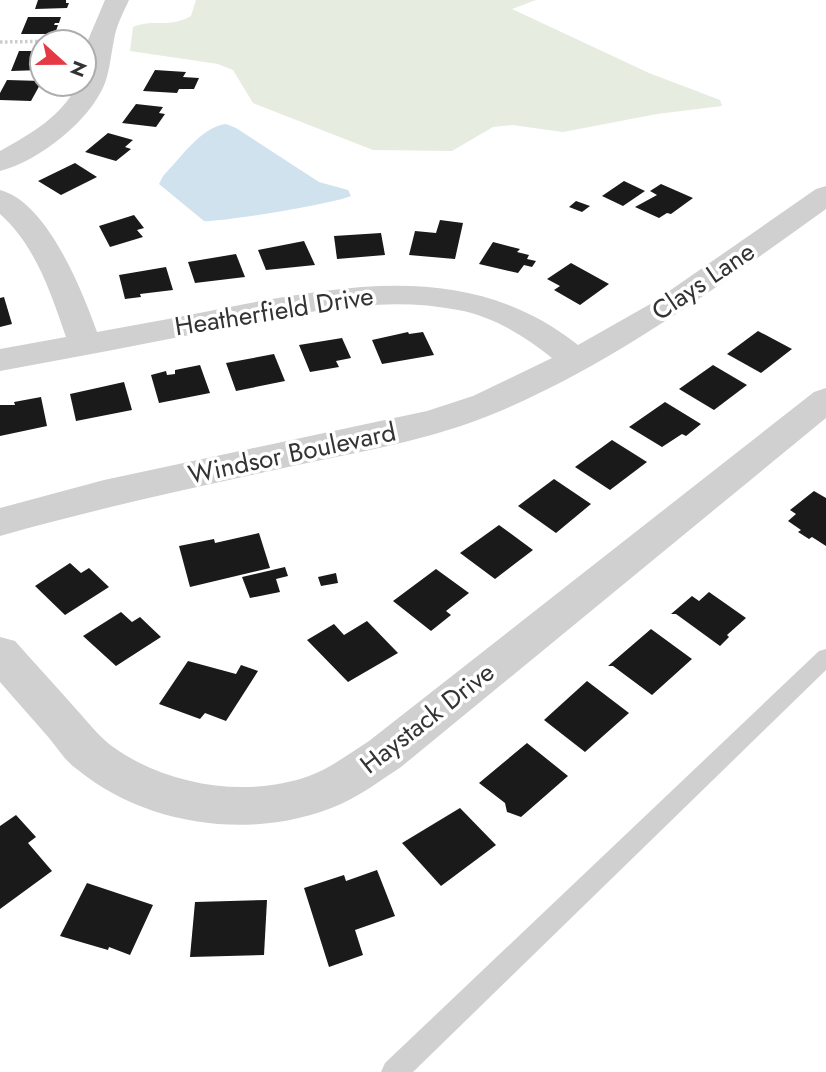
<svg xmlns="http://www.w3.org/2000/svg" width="826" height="1072" font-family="Jost,sans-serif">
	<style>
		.green { fill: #e6ecdf }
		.water { fill: #cfe2ee }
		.building { fill: #1a1a1a }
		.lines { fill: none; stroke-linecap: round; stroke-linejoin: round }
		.path { stroke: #cdcdcd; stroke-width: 3.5; stroke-dasharray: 2.5 2.5; stroke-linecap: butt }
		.service { fill: #d0d0d0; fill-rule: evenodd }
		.minor { fill: #d0d0d0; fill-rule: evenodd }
		.labels { text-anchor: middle; stroke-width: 7; stroke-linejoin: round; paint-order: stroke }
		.street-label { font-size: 26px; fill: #333; stroke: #fff }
	</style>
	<rect width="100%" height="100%" fill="#fff"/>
	<path class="green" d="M196,0H536L512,9L649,73L720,100L722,106L657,114L563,132L512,125L493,127L452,151L373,150L253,103L233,70L218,64L130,51L133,27C155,18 168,29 191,16Z"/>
	<path class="water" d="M226,124L236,128L319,182L348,190L351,196C337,203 218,223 204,221L159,184L163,176C179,160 202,126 226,124Z"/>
	<g class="building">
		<path d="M38,0H66V3H69L67,8L35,9Z"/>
		<path d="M28,17H61L59,23H55L54,25H58L55,34H21Z"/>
		<path d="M19,51H42V70L11,71Z"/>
		<path d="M155,70L186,72L183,77L199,78L194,89H179L177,93L143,91Z"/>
		<path d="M7,80L42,81L31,101L0,100V93Z"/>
		<path d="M136,104L163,107L159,113L165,114L156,127L122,123Z"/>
		<path d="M108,133L133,140L125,147L131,149L116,161L85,152Z"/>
		<path d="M75,163L97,177L61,195L38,181Z"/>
		<path d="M624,181L645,191L623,206L602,196Z"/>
		<path d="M661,184L693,198L671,214L667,213L659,218L635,207L657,195L650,191Z"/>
		<path d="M576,201L590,206L582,212L569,207Z"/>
		<path d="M134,215L144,228L137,230L143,237L110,247L99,226Z"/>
		<path d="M440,220L463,223L455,259L409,255L415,231L436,233Z"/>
		<path d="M381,233L385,255L337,259L334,236Z"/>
		<path d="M304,241L315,265L266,270L258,250Z"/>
		<path d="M493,242L520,249L517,252L529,255L527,259L536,261L532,267L524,265L518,273L479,264Z"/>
		<path d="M236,254L245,277L195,283L188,262Z"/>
		<path d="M571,263L609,284L580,305L554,290L560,286L547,279Z"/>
		<path d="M166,267L173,290L140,294L141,297L125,299L119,275Z"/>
		<path d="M4,297L12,324L0,327V298Z"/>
		<path d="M758,331L792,349L761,373L727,354Z"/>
		<path d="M408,332L409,334L423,332L434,355L382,364L372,340Z"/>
		<path d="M342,338L351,358L336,361L339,367L310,372L299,345Z"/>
		<path d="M274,354L285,381L236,391L226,363Z"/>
		<path d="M200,365L210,393L159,403L151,375L166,371L167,375L175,374V370Z"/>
		<path d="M713,365L747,385L714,410L679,389Z"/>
		<path d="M124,382L132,410L76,421L70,394Z"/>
		<path d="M41,397L47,426L0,436V405H15L14,402Z"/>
		<path d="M665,402L701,424L686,436L682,434L662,447L629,427Z"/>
		<path d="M612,440L647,462L610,490L575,467Z"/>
		<path d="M554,479L591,504L556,533L518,506Z"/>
		<path d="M814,491L826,498V546L812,537L809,539L798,532L801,530L788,521L796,514L790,510Z"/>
		<path d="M499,525L533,550L495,579L460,553Z"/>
		<path d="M259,533L270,568L190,587L179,546L214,539L215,543Z"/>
		<path d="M70,563L81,573L89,568L109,587L65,615L35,586Z"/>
		<path d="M285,567L288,576L276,579L280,592L250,598L242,577Z"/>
		<path d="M436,569L469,593L446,611L451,615L431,631L393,601Z"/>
		<path d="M336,573L338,583L321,586L318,577Z"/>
		<path d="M709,592L746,618L727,635L729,637L720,646L676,614H671L692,596L699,601Z"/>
		<path d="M121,612L132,622L140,617L161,637L116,666L83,636Z"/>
		<path d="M367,621L398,653L348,682L307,640L334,624L344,635Z"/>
		<path d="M651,629L692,659L652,695L613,666H608Z"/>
		<path d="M188,661L236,674L241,665L258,671L226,721L205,713L200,719L159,704Z"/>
		<path d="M587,681L629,713L585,752L544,720Z"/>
		<path d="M527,743L568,776L521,817L507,812L505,803L479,783Z"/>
		<path d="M460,808L496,845L441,886L402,843Z"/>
		<path d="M16,815L36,837L28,843L52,871L0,909V826Z"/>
		<path d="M377,870L395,916L355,930L363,955L329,967L304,888L344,875L346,881Z"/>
		<path d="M87,883L153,905L130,955L109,947L108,950L60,936Z"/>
		<path d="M267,900L264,955L190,957L195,902Z"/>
	</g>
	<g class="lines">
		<path class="path" d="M0,42L72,41"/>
		<path class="service" d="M826,649V670L413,1072H381L385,1063L819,651Z"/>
		<g class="minor">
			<path d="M105,0H129C123,13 116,26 114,40C111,54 110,69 105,83C90,121 39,161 0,171V151C31,134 62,116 78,84H84L88,40Z"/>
			<path d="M826,186V209C721,284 618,361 498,412C432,440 358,452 288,467C191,488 95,509 0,536V508L104,480L427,411L473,396L552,358C525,336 492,316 458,310C377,294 295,315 215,330C143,344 72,358 0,371V349L66,337C51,294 36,246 0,214V190C47,202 82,290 97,332C146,323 196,314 245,304C362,282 477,265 578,345L652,303L816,189Z"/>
			<path d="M826,388V418L401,767C381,780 363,794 341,804C258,841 149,828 78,770C66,762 58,749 49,738C33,719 16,701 0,682V637L15,641C35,664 56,686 76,709C87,721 97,734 109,744C163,785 245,799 309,776C331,768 350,753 369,741L814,392Z"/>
		</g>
	</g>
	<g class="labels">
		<g class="street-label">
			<text transform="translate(703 281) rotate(-34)" y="9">Clays Lane</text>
			<text transform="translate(274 311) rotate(-9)" y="9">Heatherfield Drive</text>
			<text transform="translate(292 453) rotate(-12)" y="9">Windsor Boulevard</text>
			<text transform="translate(427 718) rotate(-38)" y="9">Haystack Drive</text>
		</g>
	</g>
	<g transform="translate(63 63) rotate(111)"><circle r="33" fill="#ffffff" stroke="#adadad" stroke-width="2"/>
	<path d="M0-5L12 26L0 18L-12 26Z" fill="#e63946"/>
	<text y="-10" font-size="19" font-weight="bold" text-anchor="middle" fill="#333333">N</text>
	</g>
</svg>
